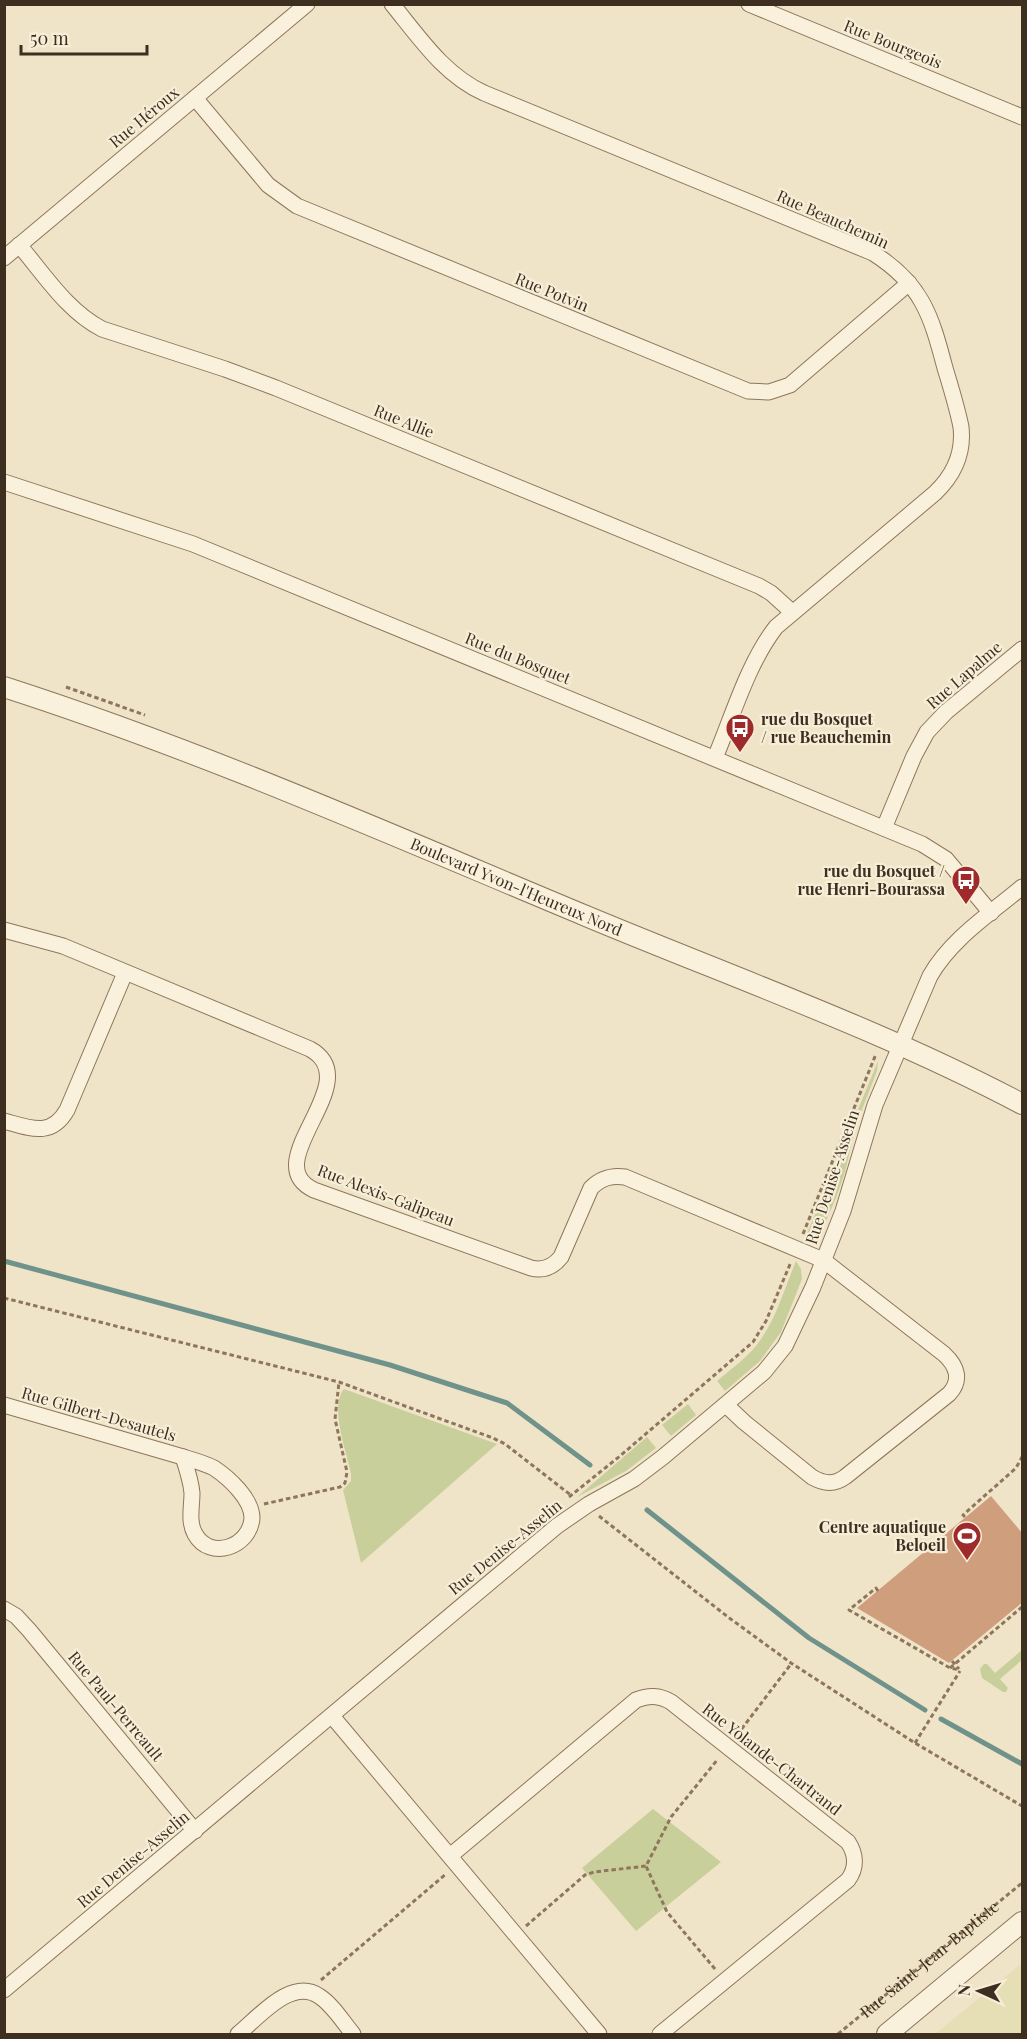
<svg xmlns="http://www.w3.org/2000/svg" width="1027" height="2039" font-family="'Playfair Display',serif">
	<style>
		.farmland { fill: #e6deb5 }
		.green { fill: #c9cf9b }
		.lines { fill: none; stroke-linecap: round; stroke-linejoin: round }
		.stream { stroke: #6f938a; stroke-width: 5 }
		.building { fill: #cf9f7d }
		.minor-casing { stroke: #8d765c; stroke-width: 17 }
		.tertiary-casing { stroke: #8d765c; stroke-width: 22 }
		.path { stroke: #8d765c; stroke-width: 3; stroke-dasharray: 4.5 3; stroke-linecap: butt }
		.minor { stroke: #faf1dc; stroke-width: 15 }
		.tertiary { stroke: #faf1dc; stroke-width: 20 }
		.labels { text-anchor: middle; stroke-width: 4.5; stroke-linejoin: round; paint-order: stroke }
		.street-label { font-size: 16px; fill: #3d2e20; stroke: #f7eed8 }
		.poi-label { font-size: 16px; font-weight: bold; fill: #3d2e20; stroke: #f7eed8; text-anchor: end }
	</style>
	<rect width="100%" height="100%" fill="#f0e4c8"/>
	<path class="farmland" d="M1022,1963V2034H935Z"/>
	<g class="green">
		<path d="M878,1061L877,1071L856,1125L845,1172L836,1198L822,1230L815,1235L806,1236Z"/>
		<path d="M796,1261L801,1269L802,1279L781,1332L760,1361L725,1391L717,1381C732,1368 750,1356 761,1339C777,1316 785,1287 796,1261Z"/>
		<path d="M344,1389L497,1444L361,1563L343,1490L351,1481V1474C347,1453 329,1406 344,1389Z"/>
		<path d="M688,1404L696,1415L671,1436L662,1425Z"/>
		<path d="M647,1437L656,1448L626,1471L577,1497Z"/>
		<path d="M1022,1650V1660L1000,1679L1008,1688L1006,1692H1003L982,1678L980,1669L984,1664H987L995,1673Z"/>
		<path d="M653,1809L721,1862L636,1931L582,1868Z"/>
	</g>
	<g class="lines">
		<g class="stream">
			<path d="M4,1261L390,1365L507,1403L590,1465"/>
			<path d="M647,1510L809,1638L925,1710"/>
			<path d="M941,1719L1022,1764"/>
		</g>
	</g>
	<path class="building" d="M991,1496L1023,1534V1602L949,1663L857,1608Z"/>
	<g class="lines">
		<g class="minor-casing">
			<g id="minor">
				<path d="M392,4C419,37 444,75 484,93L873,253C922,284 931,315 945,368C951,388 957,407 961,427C964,454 954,475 935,493L776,627C748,663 733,715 715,758"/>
				<path d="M749,4L1022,117"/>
				<path d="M195,98L268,185L297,206L748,391L769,392L790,385L909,283"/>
				<path d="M19,245C44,274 67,311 102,329L225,369L276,388L759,586L771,593L792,612"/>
				<path d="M4,258L307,4"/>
				<path d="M4,482L193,544L922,844L946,859L991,913"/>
				<path d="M884,828L914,756L927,732L946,712L1022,649"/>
				<path d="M4,930L63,946L310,1049C369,1082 255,1162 314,1190L531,1268C543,1271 553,1267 561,1257L591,1188C601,1178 611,1175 625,1177L823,1260L944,1354C957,1366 962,1380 949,1394L845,1477C834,1485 824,1484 812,1477L744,1422L726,1405"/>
				<path d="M4,1121C30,1128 51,1138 67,1110L125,973"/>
				<path d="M4,1405L183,1457"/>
				<path d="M183,1457C193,1460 204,1463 214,1468C229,1478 252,1499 252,1518C250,1547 210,1561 195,1534C188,1522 192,1506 192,1493C191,1481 187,1469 183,1457Z"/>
				<path d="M4,1609L16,1616L29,1630L195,1831"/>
				<path d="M332,1716L599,2034"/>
				<path d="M450,1856L636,1700C649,1695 659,1695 671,1702L848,1842C856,1854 857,1868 848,1880L660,2034"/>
				<path d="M4,1990L557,1526L589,1504L634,1479L663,1457L764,1372L785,1346L813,1287L843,1211L875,1105L930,976C951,939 990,914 1022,887"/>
				<path d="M238,2034C258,2018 291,1977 319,1996C333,2005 343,2022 353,2034"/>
			</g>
		</g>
		<g class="tertiary-casing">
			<g id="tertiary">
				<path id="s2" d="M4,687C203,751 394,836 586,916C732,977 882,1030 1022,1104"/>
				<path d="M887,2034L1022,1922"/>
			</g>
		</g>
		<g class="path">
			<path d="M66,687L145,715"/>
			<path d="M803,1234L876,1054"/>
			<path d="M4,1298L339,1382L493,1438L505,1444L572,1496"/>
			<path d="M569,1497L620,1456L753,1342L766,1321L791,1262"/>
			<path d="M264,1504L340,1487L345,1483L347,1472L335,1419L339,1382"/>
			<path d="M599,1516L728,1617L791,1663L915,1743L1022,1806"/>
			<path d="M965,1517L963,1515L1016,1468L1022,1457"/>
			<path d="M878,1591L876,1588L849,1610L950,1668L960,1670"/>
			<path d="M952,1661L959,1669"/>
			<path d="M950,1668L1022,1607"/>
			<path d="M737,1735L791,1664"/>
			<path d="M915,1743L960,1671"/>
			<path d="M526,1926L585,1875L594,1872L646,1866"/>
			<path d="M715,1969L667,1912L646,1866L671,1817L718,1759"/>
			<path d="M321,1980L446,1874"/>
			<path id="s1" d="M838,2034L1022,1883"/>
		</g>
		<use href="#minor" class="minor"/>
		<use href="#tertiary" class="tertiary"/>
	</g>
	<defs>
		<g id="bus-pin" transform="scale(1.5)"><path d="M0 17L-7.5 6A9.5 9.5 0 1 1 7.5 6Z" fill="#9e2a2b" stroke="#f7eed8"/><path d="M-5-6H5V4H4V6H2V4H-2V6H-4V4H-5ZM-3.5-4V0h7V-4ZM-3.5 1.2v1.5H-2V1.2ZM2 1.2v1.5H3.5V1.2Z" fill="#fff"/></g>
		<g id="stadium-pin" transform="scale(1.5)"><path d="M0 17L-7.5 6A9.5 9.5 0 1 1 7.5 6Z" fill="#9e2a2b" stroke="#f7eed8"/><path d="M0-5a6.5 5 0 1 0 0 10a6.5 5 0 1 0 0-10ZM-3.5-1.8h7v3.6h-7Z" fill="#fff"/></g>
	</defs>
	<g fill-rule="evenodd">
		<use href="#bus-pin" x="740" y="728"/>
		<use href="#bus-pin" x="966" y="880"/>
		<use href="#stadium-pin" x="967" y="1536"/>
	</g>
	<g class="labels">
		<g class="street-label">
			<text transform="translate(893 44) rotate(22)" y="6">Rue Bourgeois</text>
			<text transform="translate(144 117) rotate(-40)" y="6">Rue Héroux</text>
			<text transform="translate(833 219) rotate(24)" y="6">Rue Beauchemin</text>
			<text transform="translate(552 292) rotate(22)" y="6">Rue Potvin</text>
			<text transform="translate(404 421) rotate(22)" y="6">Rue Allie</text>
			<text transform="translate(518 658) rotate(22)" y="6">Rue du Bosquet</text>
			<text transform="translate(964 675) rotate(-41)" y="6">Rue Lapalme</text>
			<text dy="6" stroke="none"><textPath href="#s2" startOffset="550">Boulevard Yvon-l'Heureux Nord</textPath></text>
			<text transform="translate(832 1177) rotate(-72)" y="6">Rue Denise-Asselin</text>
			<text transform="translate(386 1195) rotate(21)" y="6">Rue Alexis-Galipeau</text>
			<text transform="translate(99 1414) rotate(16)" y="6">Rue Gilbert-Desautels</text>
			<text transform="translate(505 1547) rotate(-39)" y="6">Rue Denise-Asselin</text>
			<text transform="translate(116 1706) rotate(50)" y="6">Rue Paul-Perreault</text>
			<text transform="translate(772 1759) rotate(38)" y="6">Rue Yolande-Chartrand</text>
			<text transform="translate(133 1859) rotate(-40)" y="6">Rue Denise-Asselin</text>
			<text dy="6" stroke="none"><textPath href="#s1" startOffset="118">Rue Saint-Jean-Baptiste</textPath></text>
		</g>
		<g class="poi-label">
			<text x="761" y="725" text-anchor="start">rue du Bosquet<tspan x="761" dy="18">/ rue Beauchemin</tspan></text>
			<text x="945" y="877">rue du Bosquet /<tspan x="945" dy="18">rue Henri-Bourassa</tspan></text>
			<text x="946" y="1533">Centre aquatique<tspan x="946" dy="18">Beloeil</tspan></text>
		</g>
	</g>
	<rect width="1027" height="2039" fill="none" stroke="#3d2e20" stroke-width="12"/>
	<g transform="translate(979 1991) rotate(274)" stroke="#f7eed8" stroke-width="4.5" paint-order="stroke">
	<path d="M0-4.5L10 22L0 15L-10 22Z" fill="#3d2e20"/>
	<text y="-9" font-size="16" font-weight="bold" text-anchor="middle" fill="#3d2e20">N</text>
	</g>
	<path d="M21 45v9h126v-9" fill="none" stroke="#3d2e20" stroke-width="3"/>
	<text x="30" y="45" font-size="18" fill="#3d2e20" stroke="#f7eed8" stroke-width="4.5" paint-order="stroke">50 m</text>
</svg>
